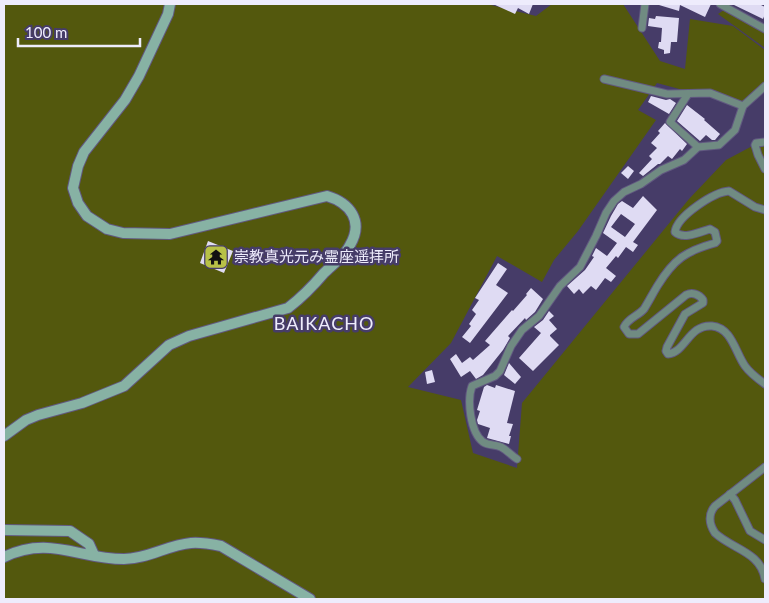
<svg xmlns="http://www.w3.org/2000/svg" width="769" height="603" font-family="Lato,'Noto Sans JP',sans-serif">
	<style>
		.green { fill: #53580d }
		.building { fill: #dfdbf3; fill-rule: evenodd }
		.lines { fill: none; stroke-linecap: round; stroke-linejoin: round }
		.street-casing { stroke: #615880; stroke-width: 9 }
		.secondary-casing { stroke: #615880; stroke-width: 12 }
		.street { stroke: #708b82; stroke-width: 7 }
		.secondary { stroke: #87b2a4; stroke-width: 10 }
		.labels { text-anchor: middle; stroke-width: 5; stroke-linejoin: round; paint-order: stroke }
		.poi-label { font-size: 15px; fill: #eeecfc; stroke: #463c68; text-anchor: start }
		.quarter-label { font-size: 18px; letter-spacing: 1px; fill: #eeecfc; stroke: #463c68 }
	</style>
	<rect width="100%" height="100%" fill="#463c68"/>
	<g class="green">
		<path d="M4,4H330L331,5L338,4H487L536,16L552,4H623L660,61L685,69L690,19L733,26L765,50V88L743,106L657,83L638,110L656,120L578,231L554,260L542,282L497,256L451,343L408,387L461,400L473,453L517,468L522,403L689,199L726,160L758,143L765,142V599H4Z"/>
		<path d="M727,8L765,32V48L718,14Z"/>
	</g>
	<g class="building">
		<path d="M493,4H533L529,14L518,8L515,14Z"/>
		<path d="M660,4H711L705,17L680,5L679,11L659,5Z"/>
		<path d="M732,4H759L765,7V14L763,19Z"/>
		<path d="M656,16L679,18L677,42H671L670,53L664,54V50L658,48L659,42H661L662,28L648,26L649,18L655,19Z"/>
		<path d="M651,96L666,100L670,99L676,103L669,114L648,102Z"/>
		<path d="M687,105L705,119L704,120L720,134L715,140H712L706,135L700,141L677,121Z"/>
		<path d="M665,123L687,144L682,151L680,149L672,159L668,156L660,164H658L643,176L639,173L652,159L649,156L657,148L651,143L660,133L658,131Z"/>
		<path d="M628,166L634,171L628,179L621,173Z"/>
		<path d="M643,196L657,210L633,242L638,245L633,252L626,247L618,258L616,256L606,268L616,276L611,282L605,278L596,290L591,286L583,294L579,289L574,294L567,286L585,270L594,257L592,256L596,248L607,256L617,243L603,233L611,216L618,204L622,201L633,208ZM621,214L635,224L625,237L611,227Z"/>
		<path d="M208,241L233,251L224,273L200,263Z"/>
		<path d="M498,263L507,269L496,285L508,293L470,343L462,337L471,326L469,324L476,314L472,310L479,300L475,298Z"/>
		<path d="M531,288L543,299L535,312L526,320L525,318L508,336L510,338L503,350L483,375L476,379L470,371L461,377L450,359L456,354L462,363L470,357L473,360L490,345L485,341L512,310L513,311L527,295L526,294Z"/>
		<path d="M549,311L554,316L549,320L557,329L550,335V336L559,345L533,371L519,358L541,333L534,327L543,320Z"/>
		<path d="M509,363L521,377L515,384L504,375Z"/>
		<path d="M432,370L435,382L427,384L425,372Z"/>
		<path d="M487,385L495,388L496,385L515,391L507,423L513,424L509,436H511L509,444L487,438L490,428L478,424L477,420L480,411L477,410L484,387Z"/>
	</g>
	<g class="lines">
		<g class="street-casing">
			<g id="street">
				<path d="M720,4L765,29"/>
				<path d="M642,28L645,4"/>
				<path d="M604,79L667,94L710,93L743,106"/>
				<path d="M688,94L670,122L698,147"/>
				<path d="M765,142L756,143L755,145L758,155L765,169"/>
				<path d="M765,210L755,207L729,191C714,192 677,216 675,232C683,240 700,232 710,229L715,232L717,241L715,243C686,251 674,259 658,285C653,293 649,301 644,309C638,316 628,318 624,327L629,334H638L686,295C692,292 699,294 703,300V303L685,314L667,347L666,351L668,354C685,353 689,324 712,326C732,328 735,352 745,366C750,373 758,379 765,384"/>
				<path d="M517,459C512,456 507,450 501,447C495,444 489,446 483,442C470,432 467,400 472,386L495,376L500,371L511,346L522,330L539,316L560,286L580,267L596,236L606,213L614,201L624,192L641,184L661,170L684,160L698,147L719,145L735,130L743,106L765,86"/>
				<path d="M765,467L715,506C708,514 709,524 715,533C732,549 761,552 765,579"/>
				<path d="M730,494L735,500L750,531L765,540"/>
			</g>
		</g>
		<g class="secondary-casing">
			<g id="secondary">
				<path d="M4,436L26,420L38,415L82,403L124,386L169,345L189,336L288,308C301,298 313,286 324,273C332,265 345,256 350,245C364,221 350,203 327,196L170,234L123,233L107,229L87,216L78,203L73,188L78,166L84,152L125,100L139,76L168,14L170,4"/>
				<path d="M4,530L70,531L89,544L94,555"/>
				<path d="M4,557C49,535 79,559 124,559C147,559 168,545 191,543C201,542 211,544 221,546L310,599"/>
			</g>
		</g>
		<use href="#street" class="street"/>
		<use href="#secondary" class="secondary"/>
	</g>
	<defs>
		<g id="temple-square" transform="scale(1.25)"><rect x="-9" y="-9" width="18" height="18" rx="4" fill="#b8c147" stroke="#463c68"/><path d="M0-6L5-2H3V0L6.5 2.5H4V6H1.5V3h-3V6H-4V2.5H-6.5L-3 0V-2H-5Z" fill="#111"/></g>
	</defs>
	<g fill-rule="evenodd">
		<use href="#temple-square" x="216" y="257"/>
	</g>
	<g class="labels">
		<g class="poi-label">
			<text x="234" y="262">崇教真光元み霊座遥拝所</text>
		</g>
		<g class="quarter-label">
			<text x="324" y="330">BAIKACHO</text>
		</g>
	</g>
	<rect width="769" height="603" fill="none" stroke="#eeecfc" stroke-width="10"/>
	<path d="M18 38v8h122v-8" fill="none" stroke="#eeecfc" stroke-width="2.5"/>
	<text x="25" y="38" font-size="15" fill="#eeecfc" stroke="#463c68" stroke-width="4" paint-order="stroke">100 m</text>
</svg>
